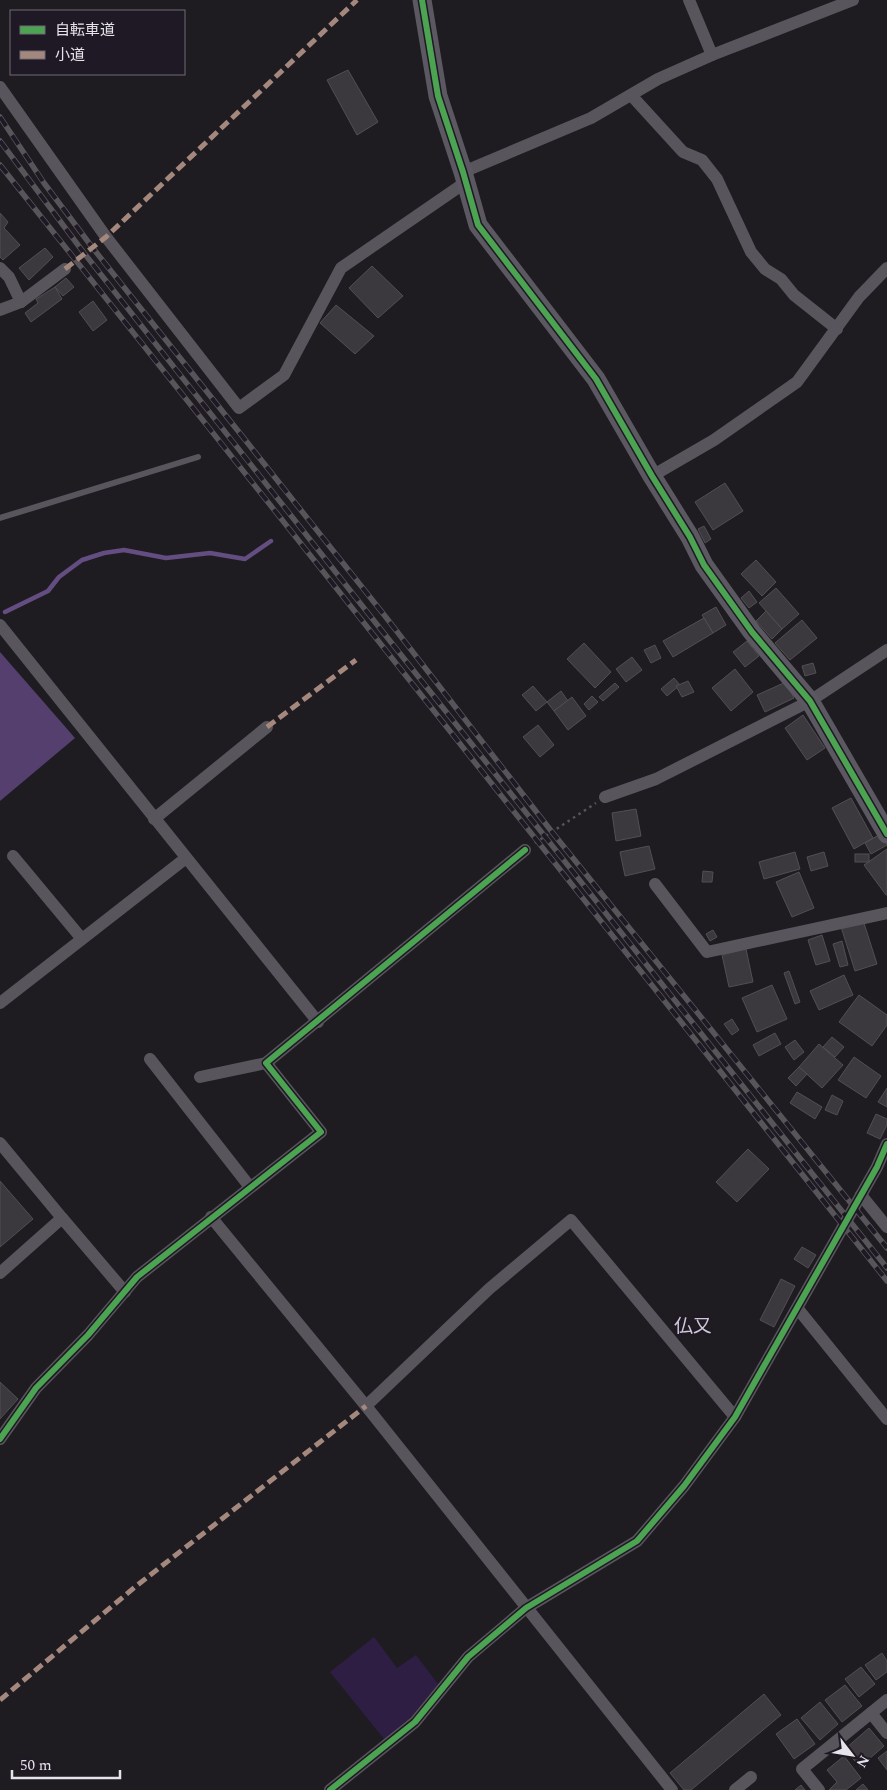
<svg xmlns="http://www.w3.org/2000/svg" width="887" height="1790" font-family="Spectral,'Noto Sans JP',serif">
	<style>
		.green { fill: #2f1e44 }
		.forest { fill: #543f6f }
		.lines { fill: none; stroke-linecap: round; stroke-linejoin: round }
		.stream { stroke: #634d81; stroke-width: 4.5 }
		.building { fill: #3b393e; stroke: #514f54 }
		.path { stroke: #56535a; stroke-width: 2.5; stroke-dasharray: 2.5 4; stroke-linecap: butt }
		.lane { stroke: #59555d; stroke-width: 6 }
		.street { stroke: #59555d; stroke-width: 12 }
		.secondary { stroke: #5b5862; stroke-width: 19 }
		.rail-casing { stroke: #57555a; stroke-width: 5.5 }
		.rail { stroke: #1e1924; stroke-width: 4; stroke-dasharray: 11; stroke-linecap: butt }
		.quiet { stroke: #a5887d; stroke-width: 5; stroke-dasharray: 10 5; stroke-linecap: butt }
		.cycleway-casing { stroke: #1e1924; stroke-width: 9 }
		.cycleway { stroke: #4ca352; stroke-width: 6 }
		.labels { text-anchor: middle; stroke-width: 4.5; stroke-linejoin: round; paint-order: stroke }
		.neighbourhood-label { font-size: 19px; fill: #cec8d8; stroke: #1e1924 }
	</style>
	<rect width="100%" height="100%" fill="#1e1c21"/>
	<path class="green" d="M374,1637L397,1668L416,1655L438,1684L412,1716L384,1739L330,1672Z"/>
	<path class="forest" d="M0,652L75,738L0,801Z"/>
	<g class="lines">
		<path class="stream" d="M5,612L48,591L59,577L82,560L104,553L124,550L166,558L210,553L245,559L271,541"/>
	</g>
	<g class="building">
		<path d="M348,70L378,122L357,135L327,80Z"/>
		<path d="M0,213L8,222L4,228L20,245L3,260L0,257Z"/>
		<path d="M45,248L53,257L29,280L19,268Z"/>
		<path d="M372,266L403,296L378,318L349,288Z"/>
		<path d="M66,278L74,287L63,296L55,287Z"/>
		<path d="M55,287L62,299L31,322L25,313L38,303L36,299Z"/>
		<path d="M93,301L107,320L93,331L79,312Z"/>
		<path d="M336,305L374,336L355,354L320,323Z"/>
		<path d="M725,483L743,511L713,530L695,502Z"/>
		<path d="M704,526L711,539L705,543L698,529Z"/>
		<path d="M756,560L776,582L762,596L741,574Z"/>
		<path d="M776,588L799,614L782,629L759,603Z"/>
		<path d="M749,591L757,602L749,608L741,598Z"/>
		<path d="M716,607L726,625L713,633L702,615Z"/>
		<path d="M766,611L782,629L772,639L756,621Z"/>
		<path d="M704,618L713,633L673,657L663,641Z"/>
		<path d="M802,620L817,638L790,660L775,643Z"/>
		<path d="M747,641L759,656L745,667L733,652Z"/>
		<path d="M584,643L611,672L595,688L567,659Z"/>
		<path d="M655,645L661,658L651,663L644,650Z"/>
		<path d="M632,657L642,670L626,682L616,669Z"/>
		<path d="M813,663L816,673L805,676L802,666Z"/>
		<path d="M735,669L753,692L731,711L712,688Z"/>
		<path d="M674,678L680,685L667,696L661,689Z"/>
		<path d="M688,681L694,692L682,697L676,686Z"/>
		<path d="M786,682L794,698L765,712L757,695Z"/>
		<path d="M615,683L619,687L603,701L599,697Z"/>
		<path d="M533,686L547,702L536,711L522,695Z"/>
		<path d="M561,691L568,701L554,711L547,702Z"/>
		<path d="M592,696L598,702L589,710L584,704Z"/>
		<path d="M572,697L586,716L568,730L554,711Z"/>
		<path d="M803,715L825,748L807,760L785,728Z"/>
		<path d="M538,725L554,745L540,757L523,737Z"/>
		<path d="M851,798L873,838L854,849L832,808Z"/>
		<path d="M636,809L641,836L616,841L612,813Z"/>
		<path d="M884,832L887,845L871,854L865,843Z"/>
		<path d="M649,846L655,869L625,876L620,852Z"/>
		<path d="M887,849V895H886L864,865Z"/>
		<path d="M795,852L800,869L764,879L759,862Z"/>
		<path d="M824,852L828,866L811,871L807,857Z"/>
		<rect x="855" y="854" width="14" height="8"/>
		<path d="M703,871L713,872L712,882H702Z"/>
		<path d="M799,872L814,908L792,917L776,882Z"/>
		<path d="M863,920L877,964L855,971L841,927Z"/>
		<path d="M713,930L717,937L710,941L706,934Z"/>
		<path d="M822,935L830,961L816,965L808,940Z"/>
		<path d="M842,941L848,965L840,967L833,944Z"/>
		<path d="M746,949L753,982L729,987L722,955Z"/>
		<path d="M789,971L800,1002L795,1004L784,973Z"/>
		<path d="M844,975L853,995L819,1010L810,991Z"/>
		<path d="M772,985L787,1019L757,1032L742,998Z"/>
		<path d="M859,995L887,1015V1025L872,1046L839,1022Z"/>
		<path d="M732,1019L739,1030L732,1035L724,1024Z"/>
		<path d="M775,1033L781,1044L759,1056L753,1045Z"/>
		<path d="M832,1037L844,1047L835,1057L823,1047Z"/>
		<path d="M795,1040L804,1052L794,1060L785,1047Z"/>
		<path d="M819,1044L843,1065L822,1088L799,1067Z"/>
		<path d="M854,1057L881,1076L866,1098L838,1080Z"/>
		<path d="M799,1067L807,1074L796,1086L788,1078Z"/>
		<path d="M887,1088V1107L878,1102Z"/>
		<path d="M797,1092L822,1107L815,1119L790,1103Z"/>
		<path d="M832,1095L843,1101L837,1115L825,1110Z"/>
		<path d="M876,1114L887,1119V1125L880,1139L867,1133Z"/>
		<path d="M748,1149L769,1169L737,1202L716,1182Z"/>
		<path d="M0,1181L33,1219L0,1247Z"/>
		<path d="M802,1247L816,1255L808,1268L794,1259Z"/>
		<path d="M781,1279L795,1286L774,1327L760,1320Z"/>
		<path d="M0,1382L18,1399L0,1419Z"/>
		<path d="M882,1653L887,1661V1672L876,1680L865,1665Z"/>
		<path d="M861,1667L875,1684L859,1697L845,1679Z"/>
		<path d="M845,1685L862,1706L842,1722L825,1700Z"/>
		<path d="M764,1694L781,1715L691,1790H684L670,1773Z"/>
		<path d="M820,1702L838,1724L820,1740L801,1718Z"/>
		<path d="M797,1719L815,1744L794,1759L776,1734Z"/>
		<path d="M869,1728L884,1746L860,1767L845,1749Z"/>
		<path d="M887,1751V1770L878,1758Z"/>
		<path d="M844,1756L861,1778L846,1790H829L837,1782L827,1770Z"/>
		<path d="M863,1784L868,1790H856Z"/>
		<path d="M801,1785L805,1790H795Z"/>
	</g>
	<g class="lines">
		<path class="path" d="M535,843L596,803"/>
		<path class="lane" d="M0,518L198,457"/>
		<g class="street">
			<path d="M689,0L712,55"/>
			<path d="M0,87L106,237L239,408L284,375L341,268L466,182"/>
			<path d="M631,95L683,152L702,160L717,179L751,252L765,269L781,279L794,295L837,329"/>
			<path d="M463,172L591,118L658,79L712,55L853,0"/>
			<path d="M0,268L9,277L21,302"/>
			<path d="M0,310L21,302L65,269"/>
			<path d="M652,476L714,440L797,382L859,297L887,268"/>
			<path d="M0,625L318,1022"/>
			<path d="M605,797L656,779L810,701L887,650"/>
			<path d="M154,819L267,727"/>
			<path d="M13,856L82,939"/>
			<path d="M655,884L707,952L887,913"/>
			<path d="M0,1003L186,858"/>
			<path d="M150,1059L250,1187"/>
			<path d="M200,1077L266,1063"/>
			<path d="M0,1143L62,1218"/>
			<path d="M861,1195L887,1227"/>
			<path d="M211,1217L366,1406L672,1790"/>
			<path d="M0,1273L62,1218L125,1292"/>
			<path d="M798,1309L887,1419"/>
			<path d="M366,1406L489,1289L571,1220L735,1417"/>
			<path d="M0,1439L36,1388L88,1335L137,1277L321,1132L266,1063L525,850"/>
			<path d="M887,1700L871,1713L887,1733"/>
			<path d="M330,1790L415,1722L468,1657L526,1608L637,1541L684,1486L735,1417L877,1167L887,1144"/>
			<path d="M735,1790L751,1777"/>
			<path d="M819,1790L802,1769L871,1713"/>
		</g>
		<path class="secondary" d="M422,0L438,96L463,172L478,225L596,379L652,476L690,537L704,565L752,632L810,701L887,834"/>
		<g class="rail-casing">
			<g id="rail">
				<path d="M0,117L44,183L92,247L385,616L552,832L887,1248"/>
				<path d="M0,141L84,253L375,622L887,1268"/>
				<path d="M0,165L887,1281"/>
			</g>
		</g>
		<use href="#rail" class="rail"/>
		<g class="quiet">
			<path d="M65,269L106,237L357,0"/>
			<path d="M267,727L356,660"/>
			<path d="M0,1700L135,1587L366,1406"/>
		</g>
		<g class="cycleway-casing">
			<g id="cycleway">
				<path d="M422,0L438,96L463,172L478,225L596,379L652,476L690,537L704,565L752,632L810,701L887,834"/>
				<path d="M0,1439L36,1388L88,1335L137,1277L321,1132L266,1063L525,850"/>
				<path d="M330,1790L415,1722L468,1657L526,1608L637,1541L684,1486L735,1417L877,1167L887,1144"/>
			</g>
		</g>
		<use href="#cycleway" class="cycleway"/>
	</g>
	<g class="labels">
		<g class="neighbourhood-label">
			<text x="693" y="1332">仏又</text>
		</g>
	</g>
	<rect x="10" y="10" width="175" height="65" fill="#1e1924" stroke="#6e6a74"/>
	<rect x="20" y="26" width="25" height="8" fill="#4ca352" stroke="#6e6a74"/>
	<text x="55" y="35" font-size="15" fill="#e6e3eb">自転車道</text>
	<rect x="20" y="51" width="25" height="8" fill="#a5887d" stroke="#6e6a74"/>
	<text x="55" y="60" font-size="15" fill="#e6e3eb">小道</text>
	<g transform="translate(852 1755) rotate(121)" stroke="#1e1924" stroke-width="4" paint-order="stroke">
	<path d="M0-4L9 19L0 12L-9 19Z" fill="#e6e3eb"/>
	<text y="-8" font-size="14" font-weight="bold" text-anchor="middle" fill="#e6e3eb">N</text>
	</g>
	<path d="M12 1770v8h108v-8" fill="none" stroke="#e6e3eb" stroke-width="2.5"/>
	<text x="20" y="1770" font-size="15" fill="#e6e3eb" stroke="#1e1924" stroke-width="4" paint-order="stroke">50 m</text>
</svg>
